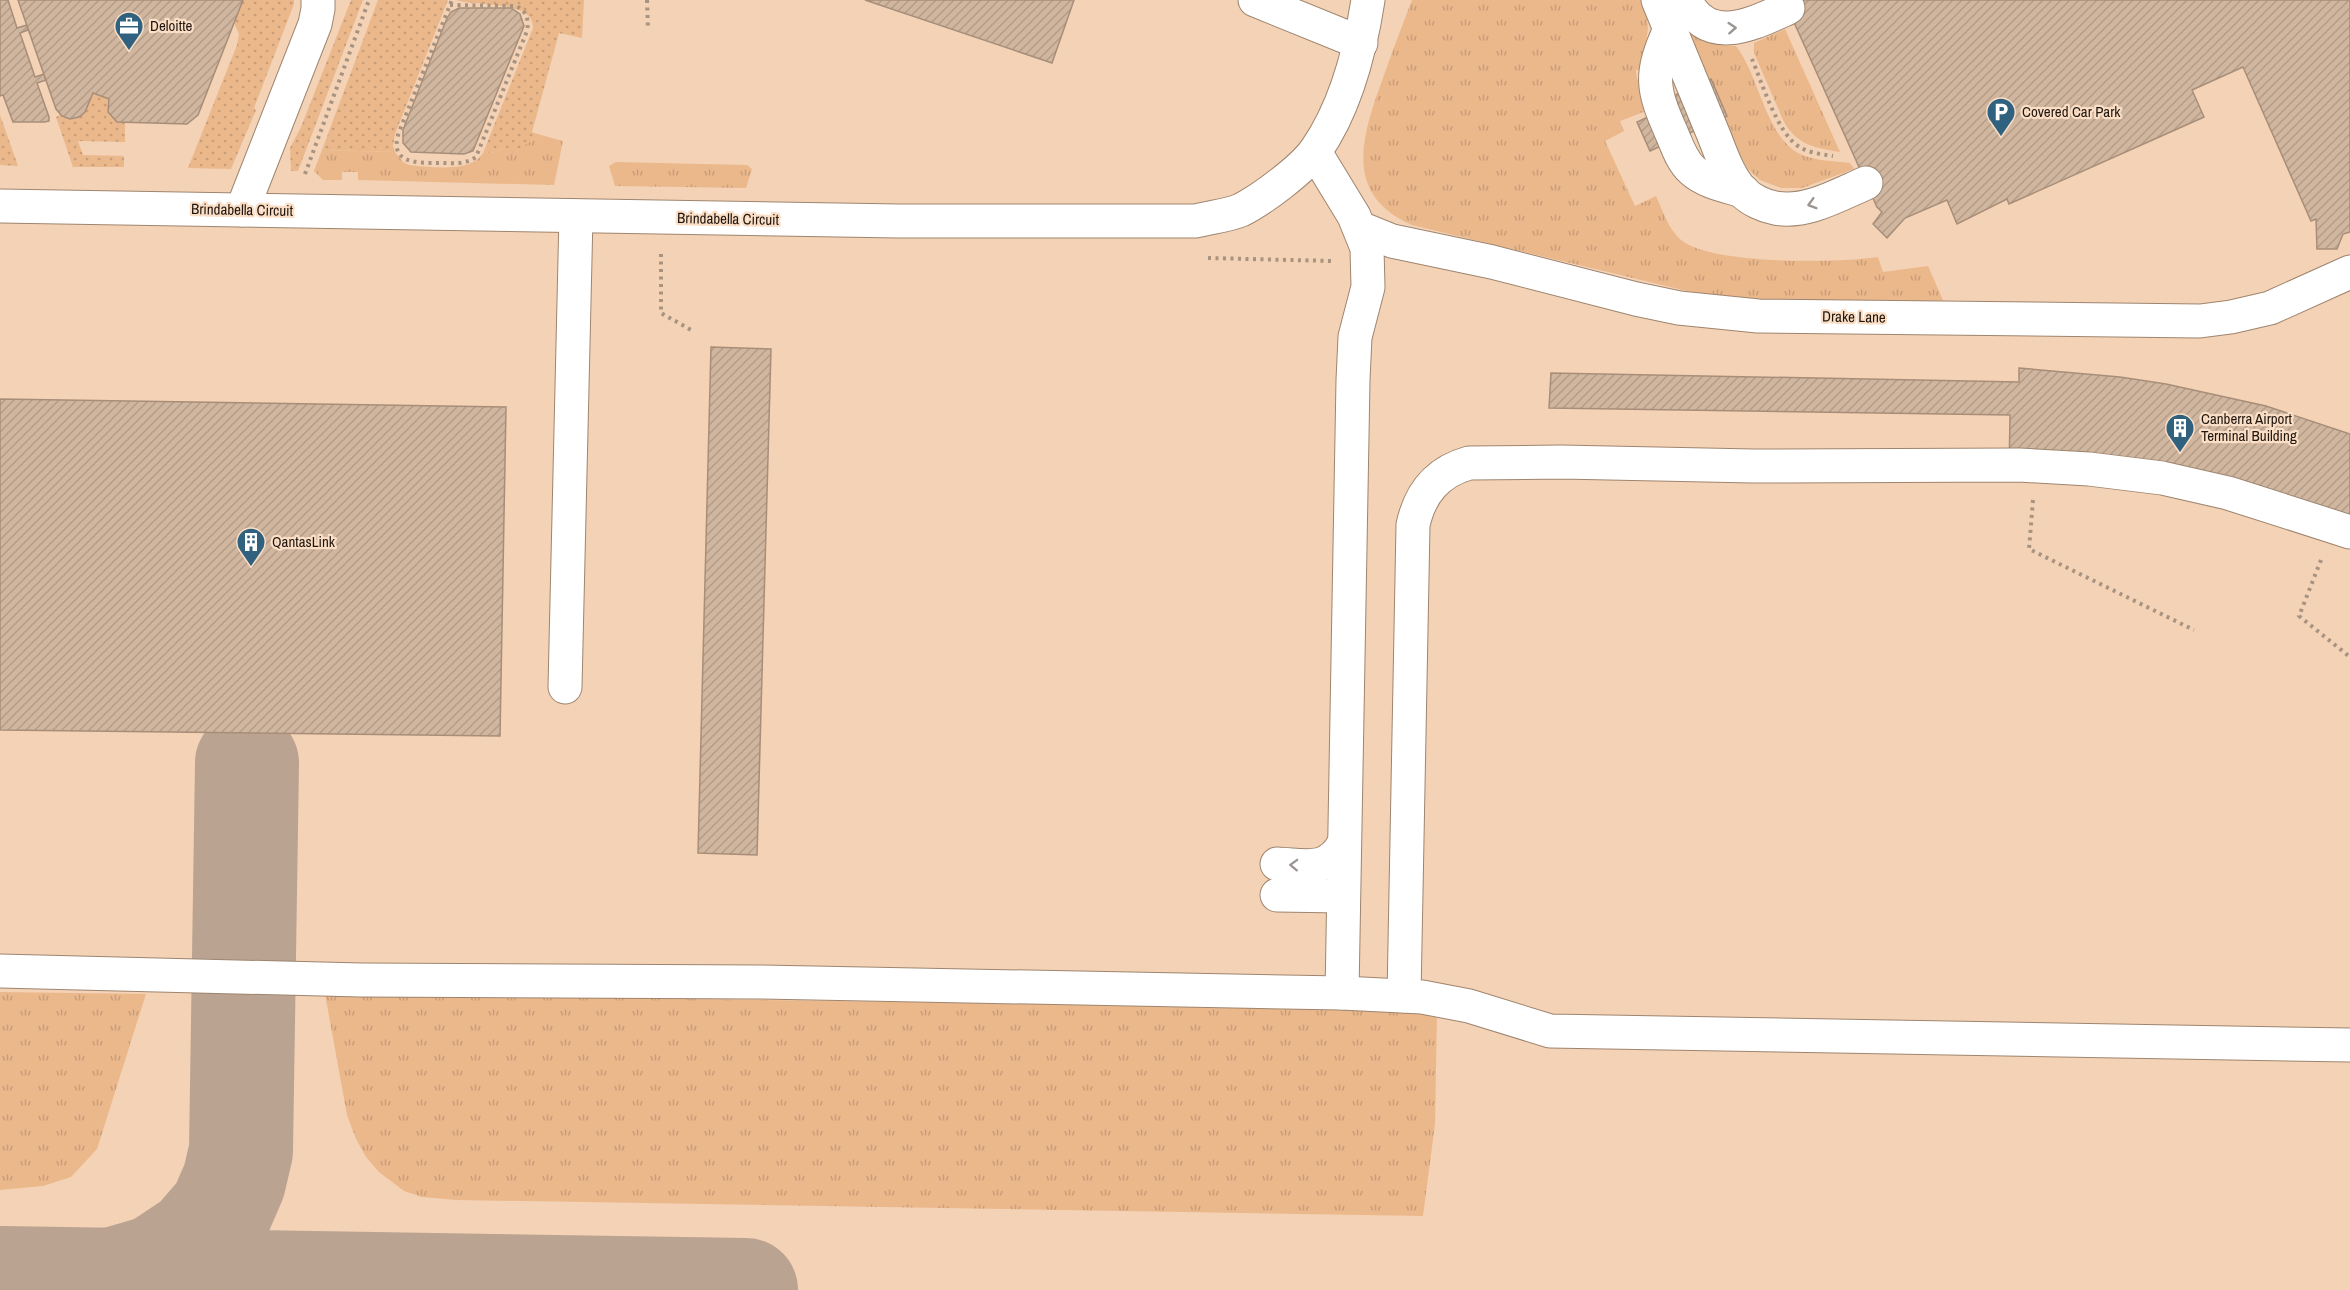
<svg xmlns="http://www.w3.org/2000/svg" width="2350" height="1290" font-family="'Archivo Narrow',sans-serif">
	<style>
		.built { fill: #f4d2b5 }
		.grass { fill: url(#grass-tufts) }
		.garden { fill: url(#garden-dots) }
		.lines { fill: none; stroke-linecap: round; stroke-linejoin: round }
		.taxiway { stroke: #baa390; stroke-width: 104 }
		.building { fill: url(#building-hatch); stroke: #a88e78; stroke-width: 1.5 }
		.minor-casing { stroke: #9e856f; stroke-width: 35 }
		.path { stroke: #a89381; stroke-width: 4; stroke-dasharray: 3 4.5; stroke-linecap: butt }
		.minor { stroke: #fff; stroke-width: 33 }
		.oneway { stroke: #9b9693 }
		.labels { text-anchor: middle; stroke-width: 4.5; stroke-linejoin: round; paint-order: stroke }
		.poi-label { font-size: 15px; fill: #20160e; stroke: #fadec6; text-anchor: start }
		.street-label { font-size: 15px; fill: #20160e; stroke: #fadec6 }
	</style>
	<defs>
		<pattern id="grass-tufts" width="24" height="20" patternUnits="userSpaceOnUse" patternTransform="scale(1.5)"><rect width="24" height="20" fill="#ebb88c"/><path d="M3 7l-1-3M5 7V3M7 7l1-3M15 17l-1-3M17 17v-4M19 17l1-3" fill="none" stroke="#c99d78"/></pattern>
		<pattern id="garden-dots" width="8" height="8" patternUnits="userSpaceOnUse" patternTransform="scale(1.5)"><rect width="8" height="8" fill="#ebb88c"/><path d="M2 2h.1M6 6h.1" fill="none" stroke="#c99d78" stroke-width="1.8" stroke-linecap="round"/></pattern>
		<pattern id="building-hatch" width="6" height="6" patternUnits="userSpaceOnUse" patternTransform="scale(1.5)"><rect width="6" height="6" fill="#d1b69f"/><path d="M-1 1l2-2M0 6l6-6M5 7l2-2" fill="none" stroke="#b39c88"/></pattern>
	</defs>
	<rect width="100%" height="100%" fill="#fadec6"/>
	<rect class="built" x="0" y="0" width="2350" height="1290"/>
	<g class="grass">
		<path d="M1412,0H1645L1648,28L1642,70H1636L1637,79L1642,80L1646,111L1620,121L1624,131L1605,141L1635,206L1656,196C1663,211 1668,229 1681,240C1711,265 1838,263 1878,257L1883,272L1928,266L1945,305C1860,303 1775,305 1691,292L1412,225C1342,194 1362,136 1383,78C1392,52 1402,26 1412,0Z"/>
		<path d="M1785,29L1840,152C1815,148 1797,145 1784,122L1754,53V43Z"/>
		<path d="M1695,32L1716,45L1736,46C1759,75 1766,138 1800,154C1815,161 1834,161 1850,163L1854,169L1802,188H1781L1760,180L1748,169L1738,152L1686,36Z"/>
		<path d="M541,135L563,141L554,185L358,180V172H342V180H323L314,171L322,150L395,152L403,162L409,165C430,167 472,173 483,153L496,152L506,147L510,153Z"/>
		<path d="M616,162L747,165L752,169L746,188L615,186L609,166Z"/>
		<path d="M0,992L146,994L97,1149L71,1177L43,1186L0,1190Z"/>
		<path d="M325,994L1337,1008L1437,1013L1435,1124L1423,1216L456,1200L422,1197L404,1191L379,1172L366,1157L356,1139L347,1115Z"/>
	</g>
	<g class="garden">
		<path d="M243,0H294V4L254,108L256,110L231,169L188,168L237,45L239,34L234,23Z"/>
		<path d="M351,0H363L298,171H291L290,148L301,127Z"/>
		<path d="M378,0H448L395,134L393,146L395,152L322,150Z"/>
		<path d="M456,0H584L582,38L559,33L532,132L541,135L510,154L506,147L496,152L483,153L533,28C534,0 478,7 456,0Z"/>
		<path d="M93,93L109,99C106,113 111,121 125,123V142L78,141L83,155L124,156V167H73L56,117L60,115C79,128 87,108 93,93Z"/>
		<path d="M0,115L18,166L0,165Z"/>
	</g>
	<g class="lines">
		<g class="taxiway">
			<path d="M0,1278L746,1290"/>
			<path d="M111,1280L156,1267L195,1241L221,1211L234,1181L241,1151L247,763"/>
		</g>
	</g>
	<g class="building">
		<path d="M0,0H8L17,28L27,25L28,30L20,33L35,77L44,74L46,80L37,83L49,117V121L45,122H13L3,95L0,96Z"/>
		<path d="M18,0H243L198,115L187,124L117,122L108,112L109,99L93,93L85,112L79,117L70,119L62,116L56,109Z"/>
		<path d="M865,0H1074L1052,63Z"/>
		<path d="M1784,0H2350V232L2343,234L2337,249H2317L2316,219L2311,221L2243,67L2192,90L2204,117L2009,204L2007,199L1957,224L1947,200L1905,218L1887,238L1873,224L1882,212L1877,207Z"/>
		<path d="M459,8H511L520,14L524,26L473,151L464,154L411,152L403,143V130L447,18L451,12Z"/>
		<path d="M1711,79L1727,116L1650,151L1637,122L1650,116L1646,108Z"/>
		<path d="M711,347L771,349L757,855L698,853Z"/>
		<path d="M2019,368L2120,377L2166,384L2266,406L2350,434V544L2214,497L2009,475L2010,415L1549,408L1551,373L2019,382Z"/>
		<path d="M0,399L506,407L500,736L0,730Z"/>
	</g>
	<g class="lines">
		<g class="minor-casing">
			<g id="minor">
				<path d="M1255,0L1361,43"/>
				<path d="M1658,0C1676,44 1694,87 1712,131C1720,150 1728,177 1743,192C1751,200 1764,206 1775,208C1806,214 1838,195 1866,183"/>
				<path d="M1685,0C1709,47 1752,24 1788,8"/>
				<path d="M1670,29C1649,75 1652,89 1672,134C1677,146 1682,161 1692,170C1705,182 1726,186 1743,191"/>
				<path d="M1315,152L1354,216L1367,248L1368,287L1355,337L1353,380L1342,993"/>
				<path d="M0,206L899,221H1196C1210,217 1227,216 1241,210C1261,200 1303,169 1316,150C1346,107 1360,52 1368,0"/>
				<path d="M242,210L315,24L318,9V0"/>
				<path d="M1360,228L1392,241L1492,262L1636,299L1679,308L1758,316L2200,321L2231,317L2270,308L2350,272"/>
				<path d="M565,687L576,216"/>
				<path d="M1277,864C1305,865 1327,873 1343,845"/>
				<path d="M1277,895L1342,896"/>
				<path d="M0,971L361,980L758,982L1342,993L1422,997L1469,1006L1550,1031L2350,1045"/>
				<path d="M1404,996L1413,525C1420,493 1437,472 1469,463L1561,462L1753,466L2019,465L2089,469L2162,478L2228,493L2350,532"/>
			</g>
		</g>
		<g class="path">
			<path d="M647,0L648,29"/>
			<path d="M450,5L516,6C527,11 529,20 527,31L476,157C465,165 452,163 440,163C417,163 388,164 399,132L450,5L452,0"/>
			<path d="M1752,59C1762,83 1777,132 1798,146C1808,153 1821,154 1833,156"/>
			<path d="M305,174L369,0"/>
			<path d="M661,254V313L693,331"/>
			<path d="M1208,258L1332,261"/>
			<path d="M2033,500L2029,549L2194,630"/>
			<path d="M2321,560L2299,616L2350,657"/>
		</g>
		<use href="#minor" class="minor"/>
	</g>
	<defs><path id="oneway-chevron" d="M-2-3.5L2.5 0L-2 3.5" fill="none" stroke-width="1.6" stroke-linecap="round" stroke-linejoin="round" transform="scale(1.5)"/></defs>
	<g class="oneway">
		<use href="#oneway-chevron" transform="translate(1732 28) rotate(-4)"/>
		<use href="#oneway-chevron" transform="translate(1812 204) rotate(164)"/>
		<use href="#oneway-chevron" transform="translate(1294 865) rotate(-178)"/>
	</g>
	<defs>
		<g id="office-pin" transform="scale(1.5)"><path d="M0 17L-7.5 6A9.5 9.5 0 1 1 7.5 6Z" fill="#30627f" stroke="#fadec6"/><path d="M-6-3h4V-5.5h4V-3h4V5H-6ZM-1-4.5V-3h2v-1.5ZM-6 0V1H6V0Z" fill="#fff"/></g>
		<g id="parking-pin" transform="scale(1.5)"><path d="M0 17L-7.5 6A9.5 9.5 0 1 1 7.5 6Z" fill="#30627f" stroke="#fadec6"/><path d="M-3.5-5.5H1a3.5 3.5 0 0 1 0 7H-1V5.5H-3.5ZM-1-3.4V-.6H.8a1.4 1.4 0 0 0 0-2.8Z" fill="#fff"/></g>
		<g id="building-pin" transform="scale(1.5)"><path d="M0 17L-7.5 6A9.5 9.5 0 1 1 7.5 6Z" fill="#30627f" stroke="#fadec6"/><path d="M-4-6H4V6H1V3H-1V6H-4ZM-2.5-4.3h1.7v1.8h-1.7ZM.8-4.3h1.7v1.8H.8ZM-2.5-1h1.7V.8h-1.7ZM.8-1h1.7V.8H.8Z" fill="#fff"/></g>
	</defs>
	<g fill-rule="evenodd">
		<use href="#office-pin" x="129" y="26"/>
		<use href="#parking-pin" x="2001" y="112"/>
		<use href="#building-pin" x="2180" y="428"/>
		<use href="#building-pin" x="251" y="542"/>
	</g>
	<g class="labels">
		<g class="poi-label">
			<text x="150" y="31">Deloitte</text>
			<text x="2022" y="117">Covered Car Park</text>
			<text x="2201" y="424">Canberra Airport<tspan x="2201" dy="17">Terminal Building</tspan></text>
			<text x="272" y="547">QantasLink</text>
		</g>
		<g class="street-label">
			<text transform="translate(242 210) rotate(1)" y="5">Brindabella Circuit</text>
			<text transform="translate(728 219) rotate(1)" y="5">Brindabella Circuit</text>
			<text transform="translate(1854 317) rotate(1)" y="5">Drake Lane</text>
		</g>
	</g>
</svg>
